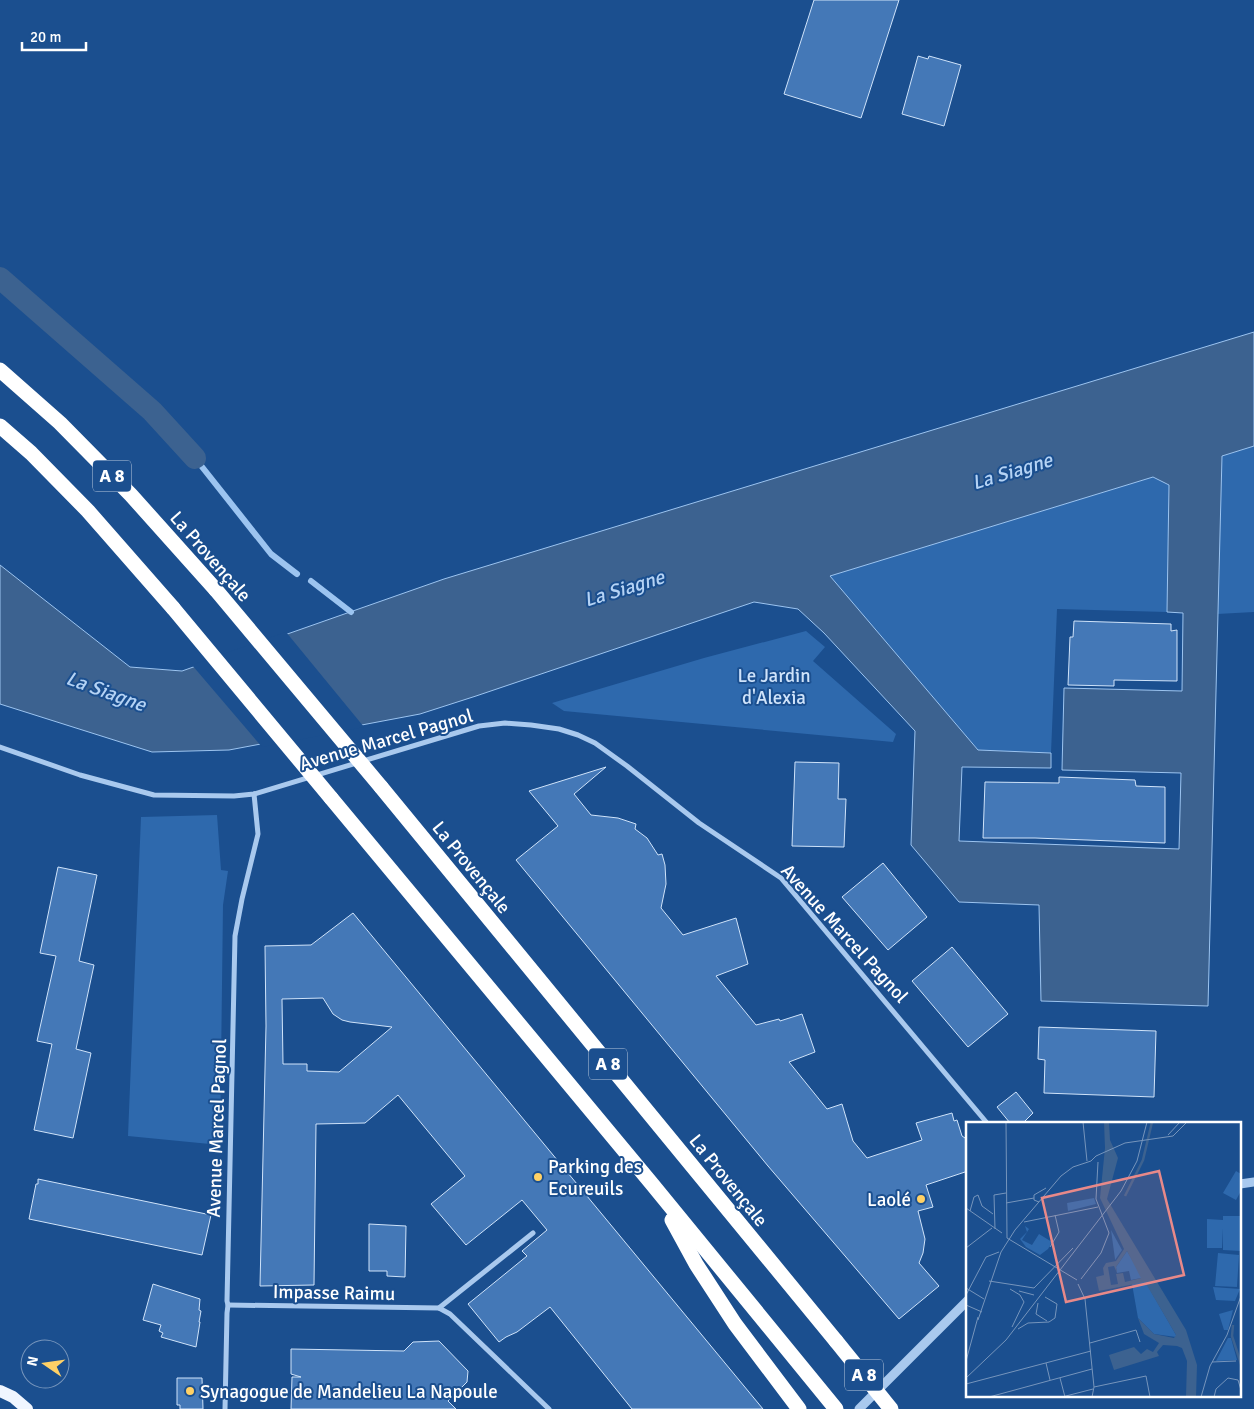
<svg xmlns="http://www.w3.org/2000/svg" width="1254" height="1409" font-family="Signika,sans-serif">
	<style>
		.green { fill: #2e69ad }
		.water { fill: #3c6290; stroke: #9cc4f0; fill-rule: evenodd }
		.pier { fill: #1b4f8f }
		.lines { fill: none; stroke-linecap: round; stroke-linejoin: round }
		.stream { stroke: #9cc4f0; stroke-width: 6 }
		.canal { stroke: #3c6290; stroke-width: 22 }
		.building { fill: #4478b7; stroke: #cfe3fa; fill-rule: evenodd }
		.minor { stroke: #a9c9ee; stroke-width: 5 }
		.tertiary { stroke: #a9c9ee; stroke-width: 9 }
		.primary { stroke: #f0f6ff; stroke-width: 12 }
		.motorway { stroke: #fff; stroke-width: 15 }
		.motorway-bridge { stroke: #fff; stroke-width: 15 }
		.poi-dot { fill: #ffd166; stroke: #1b4f8f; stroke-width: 2 }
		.labels { text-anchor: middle; stroke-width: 4; stroke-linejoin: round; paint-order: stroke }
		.shield { fill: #1b4f8f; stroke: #bbcadd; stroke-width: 1 }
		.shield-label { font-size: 18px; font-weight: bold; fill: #fff }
		.street-label { font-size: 19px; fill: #fff; stroke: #1b4f8f }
		.park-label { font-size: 19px; fill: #cfe3fa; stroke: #1b4f8f }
		.poi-label { font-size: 19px; fill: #fff; stroke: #1b4f8f; text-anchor: start }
		.water-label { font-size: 20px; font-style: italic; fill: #b5d3f5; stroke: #1b4f8f }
		.inset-river { fill: none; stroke: #3c6290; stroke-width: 2.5 }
		.inset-road { fill: none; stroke: #7695bc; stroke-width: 1 }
		.view { fill: #e88989; fill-opacity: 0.15; stroke: #e88989; stroke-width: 2.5 }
		.inset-edge { fill: none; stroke: #fff; stroke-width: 2.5 }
	</style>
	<rect width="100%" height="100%" fill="#1b4f8f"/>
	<g class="green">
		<path d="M1254,446V612L1217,614L1222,456Z"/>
		<path d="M1153,477L1169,485L1167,612L1057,609L1051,753L978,750L829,576Z"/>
		<path d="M806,631L825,647L813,661L896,734L893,742L564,711L552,703L704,658Z"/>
		<path d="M217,815L221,870L228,871L223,905L220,1145L128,1136L141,817Z"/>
	</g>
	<path class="water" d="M1254,332V446L1222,456L1208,1006L1041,1001L1039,905L959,902L911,845L915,731L824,633L798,609L754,602L476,696L420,714L229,750L152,752L0,704V565L130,667L182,671L444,579ZM1153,477L1169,485L1167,612L1183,613L1182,691L1064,688L1062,770L1181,773L1179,849L959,841L962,767L1051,768V753L978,750L830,576Z"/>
	<path class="pier" d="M286,632L364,727L262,747L192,665Z"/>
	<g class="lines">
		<g class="stream">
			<path d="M195,458L271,554L297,574"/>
			<path d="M311,581L351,612"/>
		</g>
		<path class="canal" d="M0,278L152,411L195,458"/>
	</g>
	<g class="building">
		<path d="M814,0H899L861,118L784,94Z"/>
		<path d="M918,56L928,59L929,56L961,65L944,126L902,114Z"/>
		<path d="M1074,621L1171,624V631L1177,630V681L1114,680V686L1068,685L1070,637H1073Z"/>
		<path d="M795,762L839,763L838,799H846L844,847L792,846Z"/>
		<path d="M606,767L574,794L591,815L618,818L636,824L635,829L647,838L658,855L662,854L665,865L666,884L661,908L683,935L736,918L748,964L716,976L756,1025L779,1019L780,1021L802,1014L815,1052L789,1062L827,1109L842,1104L853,1141L867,1158L922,1140L916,1123L952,1113L954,1121L957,1120L962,1136L968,1140V1171L926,1185L933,1207L918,1211L925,1239L923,1253L919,1263L939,1286L899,1319L768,1166L516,860L558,826L529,791Z"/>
		<path d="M1059,777L1135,780L1136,786L1165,787V843L1035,838H983L985,782L1059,783Z"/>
		<path d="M883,863L927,917L888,950L842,897Z"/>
		<path d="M58,867L97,875L79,961L94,965L76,1049L91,1053L73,1138L34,1130L52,1044L37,1041L56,956L40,953Z"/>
		<path d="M353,913L763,1409H632L550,1307L517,1332L506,1337L499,1342L468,1304L527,1256L522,1251L547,1230L522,1200L466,1245L431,1204L465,1176L398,1095L365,1123L316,1124L314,1285L260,1286L266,1026L265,946L311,945ZM323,998L333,1014L342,1020L350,1022L392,1027L339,1072L307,1071V1064H283L282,999Z"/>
		<path d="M952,947L1008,1014L968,1047L912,981Z"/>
		<path d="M1039,1027L1156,1031L1154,1097L1044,1093L1045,1060L1038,1059Z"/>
		<path d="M1016,1092L1033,1113L1023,1123H1010L997,1107Z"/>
		<path d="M38,1179L211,1215L202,1255L29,1219L36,1184H38Z"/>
		<path d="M369,1224L406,1226L405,1277L387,1276V1271H369Z"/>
		<path d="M153,1284L200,1299L199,1310L201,1311L199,1322H200L196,1347L161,1337L163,1333L159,1331L161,1325L143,1320Z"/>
		<path d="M439,1341L468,1371L467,1382L448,1401L456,1409H291L292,1377H301L291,1374V1349L404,1351L413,1342Z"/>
		<path d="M177,1378H202L203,1409H180V1405H177Z"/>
	</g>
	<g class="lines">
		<g class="minor">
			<path d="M0,747L80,775L154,795L234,796L254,794L479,726L505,723L531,725L559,729L578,735L595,743L627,766L699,823L781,878L987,1123"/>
			<path d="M228,1305L439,1308L450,1314L549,1409"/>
			<path d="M439,1308L533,1233"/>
			<path d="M225,1409L227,1313L228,1305L227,1301L235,936L242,899L258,834L254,794"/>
		</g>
		<g class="tertiary">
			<path d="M1240,1184L1254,1182"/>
			<path d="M859,1409L968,1300"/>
		</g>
		<path class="primary" d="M0,1391L13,1397L27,1409"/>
		<g class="motorway">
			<path d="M0,370L60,423L131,495L216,590"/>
			<path d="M0,426L31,453L88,511L173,608"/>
			<path d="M381,787L836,1341"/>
			<path d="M331,798L652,1184L836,1409"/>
			<path d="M672,1220L696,1264L735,1324L799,1409"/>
		</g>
		<g class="motorway-bridge">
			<path d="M216,590L381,787"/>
			<path d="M173,608L331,798"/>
			<path d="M836,1341L891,1409"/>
		</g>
	</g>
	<g class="poi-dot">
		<circle cx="538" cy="1177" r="5"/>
		<circle cx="921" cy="1199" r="5"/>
		<circle cx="190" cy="1391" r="5"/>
	</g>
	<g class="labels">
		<g class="shield">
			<rect x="93" y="460.5" width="38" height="31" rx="4"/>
			<rect x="589" y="1048.5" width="38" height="31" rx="4"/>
			<rect x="845" y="1359.5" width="38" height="31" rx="4"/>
		</g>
		<g class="shield-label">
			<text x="112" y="482">A 8</text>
			<text x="608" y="1070">A 8</text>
			<text x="864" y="1381">A 8</text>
		</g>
		<g class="street-label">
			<text transform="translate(211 556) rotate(49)" y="7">La Provençale</text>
			<text transform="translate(386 739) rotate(-16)" y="7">Avenue Marcel Pagnol</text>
			<text transform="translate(472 867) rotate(51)" y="7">La Provençale</text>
			<text transform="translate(845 933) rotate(48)" y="7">Avenue Marcel Pagnol</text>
			<text transform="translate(216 1128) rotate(-88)" y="7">Avenue Marcel Pagnol</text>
			<text transform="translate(729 1180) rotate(51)" y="7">La Provençale</text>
			<text transform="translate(334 1292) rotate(1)" y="7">Impasse Raimu</text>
		</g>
		<g class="park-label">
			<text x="774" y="682">Le Jardin<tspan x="774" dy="22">d'Alexia</tspan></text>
		</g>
		<g class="poi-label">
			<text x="548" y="1173">Parking des<tspan x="548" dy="22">Ecureuils</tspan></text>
			<text x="911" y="1206" text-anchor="end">Laolé</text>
			<text x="200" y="1398">Synagogue de Mandelieu La Napoule</text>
		</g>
		<g class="water-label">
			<text transform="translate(1012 471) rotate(-17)" y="7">La Siagne</text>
			<text transform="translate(624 588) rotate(-17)" y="7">La Siagne</text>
			<text transform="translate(106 691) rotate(20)" y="7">La Siagne</text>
		</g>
	</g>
	<g transform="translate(966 1122)">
		<rect width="275" height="275" fill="#1b4f8f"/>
		<path d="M270,49L275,52V69L270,78L257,71ZM128,76L130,82L102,89L101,81ZM257,94H275V129L257,128V106L256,126H241V97L257,98ZM59,104L63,107L56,118L66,123L73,112L86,120L82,127L74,133L60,125L54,117L61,110ZM145,108L156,128L149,138V137ZM161,129L176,154L175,156L165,158L163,149L151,151L150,145ZM252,131L273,133L271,165L249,164ZM179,159L210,213V215L188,212L172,196L166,162ZM247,165L274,167L269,179L250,178ZM267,188L262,208H258L253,192ZM262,216H265L271,238L250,239Z" fill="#2e69ad"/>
		<path d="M138,0H143L144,18L152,36L141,77L220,208L231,243L230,275H220L221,239L216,226L211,224L197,223L191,230L193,234L148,248L143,233L168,225L175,232L181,227L187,230L193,221L178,212L172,196L188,212L208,216L210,213L179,160L133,169L130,155L138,153L137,146L140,141L150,139L158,127L134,76L139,26ZM161,129L175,156L159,160L157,151L150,152L152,162L145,163L142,145L148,144L151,151L150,145Z" fill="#3c6290" fill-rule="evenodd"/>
		<path class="inset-river" d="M159,74L177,38L186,0M267,203L266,214L275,242"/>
		<path class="inset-road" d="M40,0L41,116L111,158M117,0L121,39M202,13L214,0M73,80L68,78V73L80,66M40,81L68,76M0,86L36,111M4,89L8,75L12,73L16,84L27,92M58,100L132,85M29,107L28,73L40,71M84,125L93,110L89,93M0,126L26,106M115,157L135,131L143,111L130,77L132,40M23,159L68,166L107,126M112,162L119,177L128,265L126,275M0,166L18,177M44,167L54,173L58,180L46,205M53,169L68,173M0,173L20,135L33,130M72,181L70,192L81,199M0,183L16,190M12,198L35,130L49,108L95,54L107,45L125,39L130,34L159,21L207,14L221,0M52,207L62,201L83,200L89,196L91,182L79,175M124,221L170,208L174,220M0,239L12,195M246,240L270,239M80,241L84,258M0,256L40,218L155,69L171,39L181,0M94,256L99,275M0,262L125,229M128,265L180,254L184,275M23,275L126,247M96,275L127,267M235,275L244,244L261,213L275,174M248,275L250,267L262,256L272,258L275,268"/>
		<path class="view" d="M193,49L218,153L100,180L76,76Z"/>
		<rect width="275" height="275" class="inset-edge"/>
	</g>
	<g transform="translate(45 1364) rotate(283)"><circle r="24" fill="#1b4f8f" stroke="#7695bc"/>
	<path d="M0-4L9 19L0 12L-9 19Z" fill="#ffd166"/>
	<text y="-8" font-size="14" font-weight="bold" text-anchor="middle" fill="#ffffff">N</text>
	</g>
	<path d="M22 42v8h64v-8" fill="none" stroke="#ffffff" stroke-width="2.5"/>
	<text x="30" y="42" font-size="15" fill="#ffffff" stroke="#1b4f8f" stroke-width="4" paint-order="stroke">20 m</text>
</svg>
